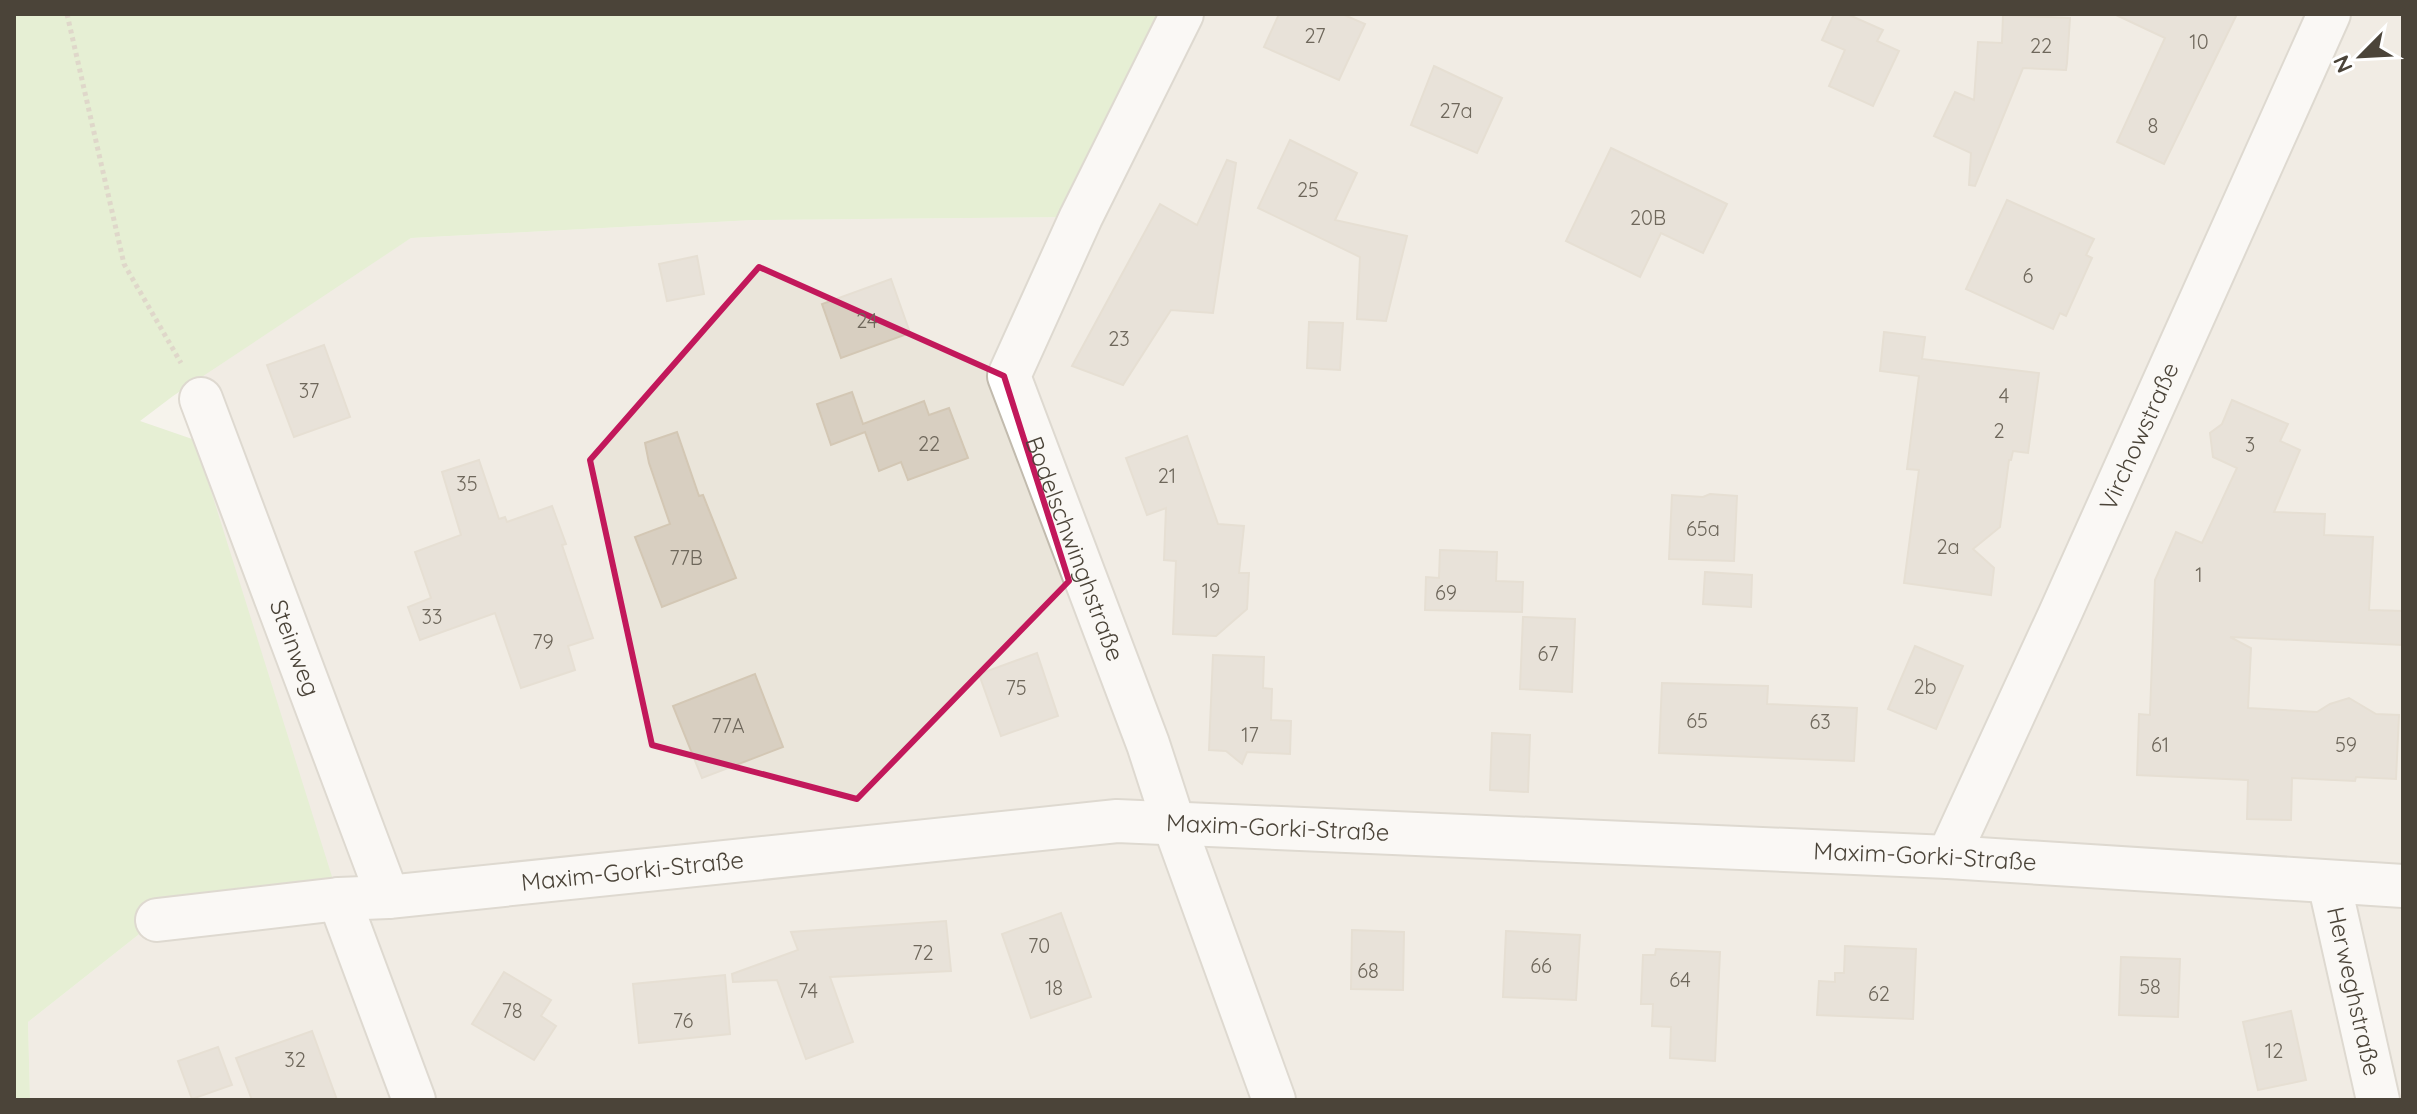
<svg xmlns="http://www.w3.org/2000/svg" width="2417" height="1114" font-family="Quicksand,sans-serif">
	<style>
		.residential { fill: #eae5da }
		.green { fill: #d2eab5 }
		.building { fill: #d8cfc1; stroke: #d3c7b4; stroke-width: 2 }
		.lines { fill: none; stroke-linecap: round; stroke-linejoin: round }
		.minor-casing { stroke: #c2bbae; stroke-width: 46 }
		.path { stroke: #c4b79f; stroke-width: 5; stroke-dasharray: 4 4; stroke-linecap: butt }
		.minor { stroke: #fff; stroke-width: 42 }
		.marked { fill: none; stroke: #c2185b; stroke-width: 6; stroke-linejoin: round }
		.labels { text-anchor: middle; stroke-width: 6; stroke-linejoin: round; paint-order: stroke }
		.number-label { font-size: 20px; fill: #6e675b }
		.street-label { font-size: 24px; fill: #4b4439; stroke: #fff }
	</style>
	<rect width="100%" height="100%" fill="#f6f3ec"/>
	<path class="residential" d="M1182,14H2403V1100H30L28,1022L157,920L195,440L179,386L411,238L753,220L1081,217Z"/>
	<path class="green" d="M14,14H1182L1081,217L753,220L411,238L173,396L140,421L195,440L339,899L157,920L28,1022L30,1100H14Z"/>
	<g class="building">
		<path d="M1279,14H1342L1365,24L1339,80L1264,47Z"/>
		<path d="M1834,14H1847L1883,30L1877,41L1899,51L1873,106L1829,86L1845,50L1822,40Z"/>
		<path d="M2114,14H2237L2164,164L2117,142L2165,38Z"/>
		<path d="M2003,15L2070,18L2067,63L2066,70L2023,68L1975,186L1969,185L1971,153L1934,136L1955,92L1974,100L1978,42L2002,43Z"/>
		<path d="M1434,66L1502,98L1477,153L1411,125Z"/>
		<path d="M1290,140L1357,173L1335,220L1407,236L1386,321L1357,319L1360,257L1258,208Z"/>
		<path d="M1611,148L1727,204L1703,253L1661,233L1640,277L1566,241Z"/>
		<path d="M1227,160L1236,163L1213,313L1171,310L1123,385L1072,366L1160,204L1197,225Z"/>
		<path d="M2007,200L2094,239L2086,255L2092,258L2066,316L2060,313L2053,329L1966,289Z"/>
		<path d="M697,256L704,294L667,301L659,264Z"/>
		<path d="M891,279L910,333L841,358L822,304Z"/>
		<path d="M1309,322L1343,323L1340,370L1307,368Z"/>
		<path d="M1884,332L1925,337L1922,359L2039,373L2028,453L2013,451L2011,460H2009L2000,527L1973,549L1994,568L1991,595L1904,583L1919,470L1907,469L1919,376L1880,371Z"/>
		<path d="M324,345L350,417L294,437L267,365Z"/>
		<path d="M852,392L863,424L924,401L929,415L949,408L968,458L908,480L901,462L879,471L865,432L831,445L817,404Z"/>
		<path d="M2232,400L2288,424L2280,441L2300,450L2274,512L2325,514L2324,535L2373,537L2369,610L2403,611V645L2230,637L2251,648L2248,708L2317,712L2330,704L2349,698L2376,714L2399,715L2396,779L2356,777L2355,781L2292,778L2291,820L2247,819L2248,780L2137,775L2139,714L2150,715L2155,580L2176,532L2202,543L2237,468L2213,457L2210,433L2222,424Z"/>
		<path d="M677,432L699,496L703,495L736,578L662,607L635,537L670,524L649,463L645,443Z"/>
		<path d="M1187,436L1218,524L1244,526L1239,573H1249L1247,609L1216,636L1173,634L1176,561L1164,560L1166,508L1147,515L1126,458Z"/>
		<path d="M479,460L499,519L505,517L507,522L552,506L566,544L562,545L593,638L568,646L575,670L521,688L495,613L420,640L408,607L431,598L415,552L461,535L442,472Z"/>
		<path d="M1710,494L1737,496L1734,561L1669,559L1672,495L1703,497Z"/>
		<path d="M1440,550L1497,552L1496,581L1523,582L1522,612L1425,610L1426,577L1439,578Z"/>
		<path d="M1705,572L1752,575L1751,607L1703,604Z"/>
		<path d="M1523,617L1575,619L1572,692L1520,689Z"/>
		<path d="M1915,646L1963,666L1936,729L1888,709Z"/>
		<path d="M1037,653L1058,716L1001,736L979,674Z"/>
		<path d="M1213,655L1264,657L1263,688L1272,689L1271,720L1291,721L1290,754L1247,752L1242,764L1226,751L1209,750Z"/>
		<path d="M755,674L783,747L702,778L673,706Z"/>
		<path d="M1662,683L1768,686L1767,704L1857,708L1854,761L1659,753Z"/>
		<path d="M1492,733L1530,735L1528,792L1490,790Z"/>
		<path d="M1061,913L1091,997L1031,1018L1002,934Z"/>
		<path d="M946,921L951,971L830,977L853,1042L806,1059L777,980L733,982L732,974L798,950L791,932Z"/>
		<path d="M1352,930L1404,932L1403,990L1351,989Z"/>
		<path d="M1506,931L1580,935L1576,1000L1503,997Z"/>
		<path d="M1845,946L1916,949L1913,1019L1817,1015L1819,981L1835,982V973H1844Z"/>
		<path d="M1656,949L1720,952L1715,1061L1670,1058L1671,1027L1652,1026L1653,1004H1641L1643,955H1655Z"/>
		<path d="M2121,957L2180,959L2178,1017L2119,1015Z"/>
		<path d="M504,972L551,1000L541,1016L556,1026L534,1060L472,1024Z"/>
		<path d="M725,975L730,1034L639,1043L633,984Z"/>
		<path d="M2291,1011L2306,1080L2258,1090L2243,1022Z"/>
		<path d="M312,1031L337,1100H252L236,1058Z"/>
		<path d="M218,1047L232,1085L192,1099L178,1061Z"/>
	</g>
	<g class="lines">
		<g class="minor-casing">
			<g id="minor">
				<path id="s1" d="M1182,14L1081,217L1009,376L1148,744L1174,824L1274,1100"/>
				<path id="s2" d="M201,399L388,897"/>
				<path id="s3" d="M1948,857L2059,616L2329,14"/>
				<path id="s4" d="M2329,882L2378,1100"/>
				<path d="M339,899L414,1100"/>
				<path id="s5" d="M157,920L339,899L388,897L1117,821L1948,857L2403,886"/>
			</g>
		</g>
		<path class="path" d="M67,14L124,264L181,363"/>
		<use href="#minor" class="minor"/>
	</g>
	<path d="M0 0H2417V1114H0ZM759,267L1004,376L1069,581L857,799L652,745L590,460Z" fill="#f6f3ec" fill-opacity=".55" fill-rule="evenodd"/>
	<path class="marked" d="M759,267L1004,376L1069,581L857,799L652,745L590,460Z"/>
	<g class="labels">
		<g class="number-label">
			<text x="1315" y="43">27</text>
			<text x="2199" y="49">10</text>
			<text x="2041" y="53">22</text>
			<text x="1456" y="118">27a</text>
			<text x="2153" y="133">8</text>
			<text x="1308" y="197">25</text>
			<text x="1648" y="225">20B</text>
			<text x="2028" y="283">6</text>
			<text x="867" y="328">24</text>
			<text x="1119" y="346">23</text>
			<text x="309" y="398">37</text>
			<text x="2004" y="403">4</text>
			<text x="1999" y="438">2</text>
			<text x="929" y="451">22</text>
			<text x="2250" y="452">3</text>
			<text x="1167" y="483">21</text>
			<text x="467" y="491">35</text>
			<text x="1703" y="536">65a</text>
			<text x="1948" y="554">2a</text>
			<text x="686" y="565">77B</text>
			<text x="2199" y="582">1</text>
			<text x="1211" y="598">19</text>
			<text x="1446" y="600">69</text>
			<text x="432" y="624">33</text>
			<text x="543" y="649">79</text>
			<text x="1548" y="661">67</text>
			<text x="1925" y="694">2b</text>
			<text x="1016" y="695">75</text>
			<text x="1697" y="728">65</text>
			<text x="1820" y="729">63</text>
			<text x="728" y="733">77A</text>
			<text x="1250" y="742">17</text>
			<text x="2160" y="752">61</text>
			<text x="2346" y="752">59</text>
			<text x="1039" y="953">70</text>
			<text x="923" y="960">72</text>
			<text x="1541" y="973">66</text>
			<text x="1368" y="978">68</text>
			<text x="1680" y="987">64</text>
			<text x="2150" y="994">58</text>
			<text x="1054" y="995">18</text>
			<text x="808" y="998">74</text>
			<text x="1879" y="1001">62</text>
			<text x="512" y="1018">78</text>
			<text x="683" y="1028">76</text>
			<text x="2274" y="1058">12</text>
			<text x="295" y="1067">32</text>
		</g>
		<g class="street-label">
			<text dy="8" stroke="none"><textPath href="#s3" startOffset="462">Virchowstraße</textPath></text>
			<text dy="8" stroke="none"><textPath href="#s1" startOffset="586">Bodelschwinghstraße</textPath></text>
			<text dy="8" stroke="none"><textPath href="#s2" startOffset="266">Steinweg</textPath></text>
			<text dy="8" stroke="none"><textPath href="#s5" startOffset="1126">Maxim-Gorki-Straße</textPath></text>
			<text dy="8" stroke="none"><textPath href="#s5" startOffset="1774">Maxim-Gorki-Straße</textPath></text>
			<text dy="8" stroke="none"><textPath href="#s5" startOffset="478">Maxim-Gorki-Straße</textPath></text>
			<text dy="8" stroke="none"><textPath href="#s4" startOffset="112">Herweghstraße</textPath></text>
		</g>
	</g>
	<rect width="2417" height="1114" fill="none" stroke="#4b4439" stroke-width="32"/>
	<g transform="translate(2361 56) rotate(246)" stroke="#ffffff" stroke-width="6" paint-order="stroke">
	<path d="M0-6L14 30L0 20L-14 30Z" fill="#4b4439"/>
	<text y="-12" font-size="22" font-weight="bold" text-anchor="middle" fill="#4b4439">N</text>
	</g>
</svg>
